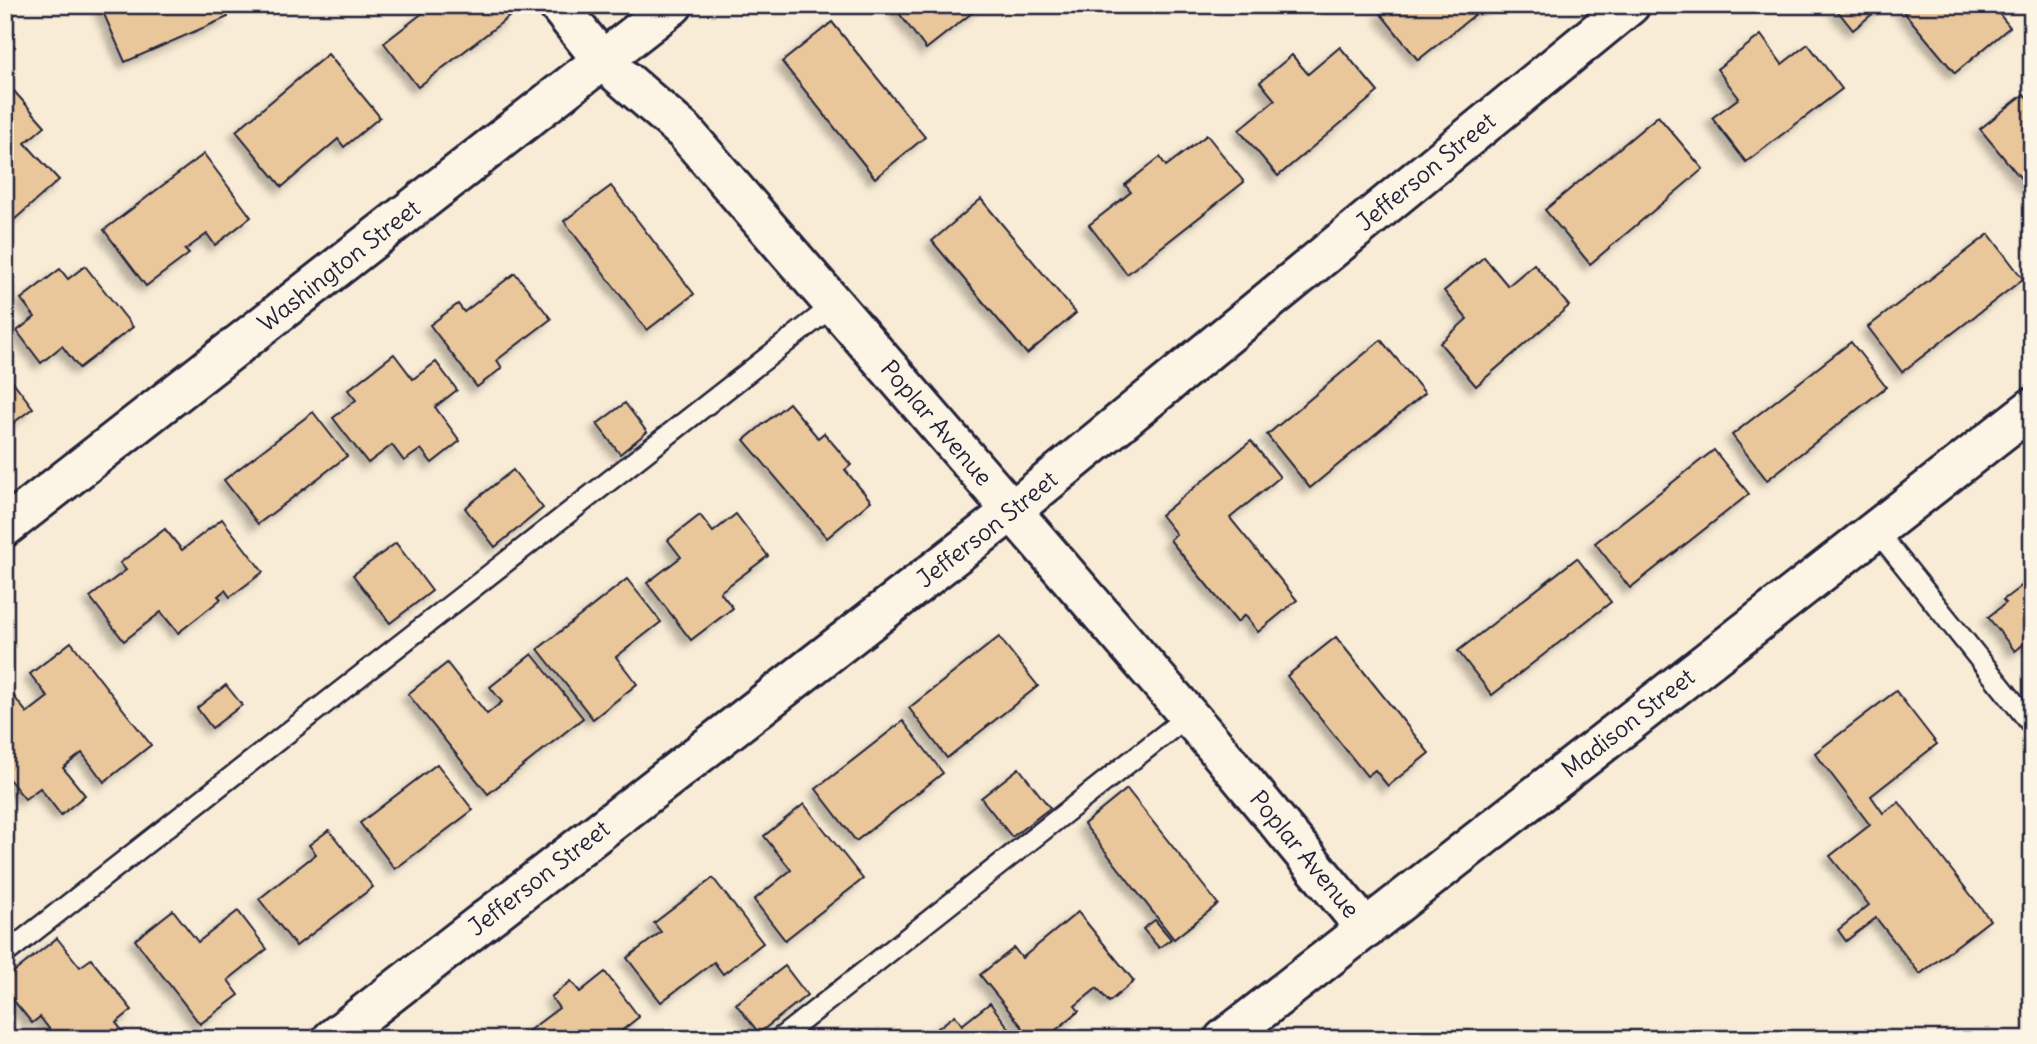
<svg xmlns="http://www.w3.org/2000/svg" width="2037" height="1044" font-family="Delius,sans-serif">
	<style>
		.building { fill: #eac79b; stroke: #22223b; stroke-width: 2; filter: url(#shadow) }
		.lines { fill: none; stroke-linecap: round; stroke-linejoin: round }
		.lane-casing { stroke: #22223b; stroke-width: 24 }
		.street-casing { stroke: #22223b; stroke-width: 44 }
		.secondary-casing { stroke: #22223b; stroke-width: 44 }
		.lane { stroke: #fcf5e5; stroke-width: 19 }
		.street { stroke: #fcf5e5; stroke-width: 38 }
		.secondary { stroke: #fcf5e5; stroke-width: 38 }
		.labels { text-anchor: middle; stroke-width: 7; stroke-linejoin: round; paint-order: stroke }
		.street-label { font-size: 24px; fill: #22223b; stroke: #fcf5e5 }
	</style>
	<defs>
		<filter id="shadow"><feDropShadow dx="-6" dy="6" stdDeviation="3.5" flood-color="#0004"/></filter>
	</defs>
	<rect width="100%" height="100%" fill="#f8ecd6"/>
	<filter id="ink" filterUnits="userSpaceOnUse"><feTurbulence type="fractalNoise" baseFrequency=".0143" numOctaves="2"/><feDisplacementMap in="SourceGraphic" scale="14" xChannelSelector="R" yChannelSelector="G"/><feConvolveMatrix kernelMatrix="1 2 1 2 8 2 1 2 1" color-interpolation-filters="sRGB"/></filter>
	<g filter="url(#ink)">
		<g class="building">
			<path d="M100,5H223L228,17L125,62Z"/>
			<path d="M433,5H501L510,16L418,87L384,43Z"/>
			<path d="M893,5H982L926,49Z"/>
			<path d="M1393,5H1487L1418,60L1381,14Z"/>
			<path d="M1833,5H1883L1853,30Z"/>
			<path d="M1898,5H1992L2010,27L1955,73Z"/>
			<path d="M832,22L925,137L875,178L782,62Z"/>
			<path d="M5,35L15,47L5,54Z"/>
			<path d="M1761,35L1782,64L1808,44L1842,89L1746,162L1712,118L1739,98L1717,69Z"/>
			<path d="M1340,47L1378,92L1278,176L1239,130L1275,100L1260,82L1292,55L1308,74Z"/>
			<path d="M328,54L380,117L344,147L338,139L282,187L236,131Z"/>
			<path d="M13,90L45,126L25,143L59,180L5,228V97Z"/>
			<path d="M2024,94L2032,104V192L1980,129Z"/>
			<path d="M1658,116L1703,169L1590,264L1545,210Z"/>
			<path d="M1207,135L1244,182L1127,274L1089,225L1131,192L1125,185L1160,157L1166,166Z"/>
			<path d="M204,154L251,217L215,245L207,234L185,250L189,254L146,286L104,230Z"/>
			<path d="M611,186L694,294L647,330L564,221Z"/>
			<path d="M981,199L1076,313L1027,354L932,241Z"/>
			<path d="M1989,234L2023,279L1902,372L1868,327Z"/>
			<path d="M1484,257L1508,286L1534,264L1569,306L1476,386L1440,343L1467,319L1444,291Z"/>
			<path d="M85,266L133,327L79,368L62,346L41,363L17,331L35,317L21,299L60,269L68,279Z"/>
			<path d="M515,273L551,319L497,360L502,368L477,387L430,325L458,304L464,312Z"/>
			<path d="M1381,340L1425,393L1310,488L1267,435Z"/>
			<path d="M1851,342L1886,387L1767,480L1732,435Z"/>
			<path d="M394,354L413,379L436,362L457,390L435,407L460,441L432,463L421,449L404,461L392,445L368,463L333,418L356,400L348,390Z"/>
			<path d="M5,371L33,408L5,429Z"/>
			<path d="M625,403L647,432L620,454L597,424Z"/>
			<path d="M789,403L818,438L824,433L851,465L845,470L871,501L827,538L744,440Z"/>
			<path d="M313,412L347,456L258,524L224,480Z"/>
			<path d="M1251,441L1280,477L1230,518L1297,600L1258,632L1245,615L1237,622L1170,540L1176,534L1161,515Z"/>
			<path d="M1714,450L1749,494L1630,588L1595,543Z"/>
			<path d="M513,470L543,508L495,547L465,508Z"/>
			<path d="M736,514L768,556L720,592L733,608L691,640L647,583L681,557L668,540L700,515L713,532Z"/>
			<path d="M222,519L263,572L230,597L225,590L218,596L221,599L178,633L161,612L124,641L90,597L126,570L120,563L165,529L182,550Z"/>
			<path d="M396,543L432,591L390,623L353,575Z"/>
			<path d="M1577,558L1611,602L1492,695L1458,651Z"/>
			<path d="M2032,578V644L2029,640L2015,651L1988,617L2006,603L2003,600Z"/>
			<path d="M627,579L661,622L616,657L637,684L593,719L538,649Z"/>
			<path d="M999,637L1038,686L947,758L909,708Z"/>
			<path d="M1336,637L1429,753L1388,786L1375,770L1367,776L1287,676Z"/>
			<path d="M71,642L151,745L104,782L82,753L63,768L85,795L61,815L40,788L25,799L5,774V685L27,713L48,697L30,674Z"/>
			<path d="M532,654L583,718L488,794L408,694L447,663L487,714L502,702L490,687Z"/>
			<path d="M226,685L242,705L212,728L197,708Z"/>
			<path d="M1896,691L1937,744L1871,796L1883,813L1899,802L1990,920L1920,974L1876,918L1846,941L1838,930L1869,905L1830,856L1870,825L1815,753Z"/>
			<path d="M903,721L943,773L856,841L816,789Z"/>
			<path d="M437,764L473,810L395,869L360,823Z"/>
			<path d="M1019,768L1050,808L1012,837L981,798Z"/>
			<path d="M1127,789L1218,904L1174,939L1084,824Z"/>
			<path d="M804,804L863,879L785,940L754,900L791,870L764,836Z"/>
			<path d="M329,830L373,887L296,946L259,899L316,854L309,845Z"/>
			<path d="M713,878L763,943L723,974L714,962L661,1002L627,958L661,932L654,923Z"/>
			<path d="M173,910L198,942L238,911L267,949L228,980L239,995L200,1024L135,940Z"/>
			<path d="M1078,912L1134,981L1109,1002L1097,988L1075,1006L1079,1011L1045,1039H1032L980,975L1014,948L1022,958Z"/>
			<path d="M1155,920L1171,939L1159,948L1143,929Z"/>
			<path d="M57,938L80,967L91,959L132,1010L116,1023L129,1039H57L40,1017L32,1023L5,990V979Z"/>
			<path d="M785,966L807,995L759,1033L736,1004Z"/>
			<path d="M605,972L639,1017L611,1039H532L527,1032L559,1008L551,997L571,981L580,992Z"/>
			<path d="M990,1003L1017,1039H924L955,1015L962,1025Z"/>
		</g>
		<g class="lines">
			<g class="lane-casing">
				<g id="lane">
					<path d="M1876,530L2032,725"/>
					<path d="M5,954L834,305"/>
					<path d="M779,1039L1189,715"/>
				</g>
			</g>
			<g class="street-casing">
				<g id="street">
					<path id="s1" d="M558,5L602,60L685,132L1214,745L1366,929"/>
					<path id="s2" d="M332,1039L1013,510L1630,5"/>
					<path id="s3" d="M1224,1039L2032,408"/>
				</g>
			</g>
			<g class="secondary-casing">
				<g id="secondary">
					<path id="s4" d="M5,527L673,5"/>
				</g>
			</g>
			<use href="#lane" class="lane"/>
			<use href="#street" class="street"/>
			<use href="#secondary" class="secondary"/>
		</g>
	</g>
	<g class="labels">
		<g class="street-label">
			<text dy="8" stroke="none"><textPath href="#s2" startOffset="1396">Jefferson Street</textPath></text>
			<text dy="8" stroke="none"><textPath href="#s4" startOffset="424">Washington Street</textPath></text>
			<text dy="8" stroke="none"><textPath href="#s1" startOffset="565">Poplar Avenue</textPath></text>
			<text dy="8" stroke="none"><textPath href="#s2" startOffset="830">Jefferson Street</textPath></text>
			<text dy="8" stroke="none"><textPath href="#s3" startOffset="513">Madison Street</textPath></text>
			<text dy="8" stroke="none"><textPath href="#s1" startOffset="1132">Poplar Avenue</textPath></text>
			<text dy="8" stroke="none"><textPath href="#s2" startOffset="262">Jefferson Street</textPath></text>
		</g>
	</g>
	<rect width="2037" height="1044" fill="none" stroke="#fcf5e5" stroke-width="28"/>
	<rect x="14" y="14" width="2009" height="1016" fill="none" stroke="#22223b" stroke-width="2.5" filter="url(#ink)"/>
</svg>
